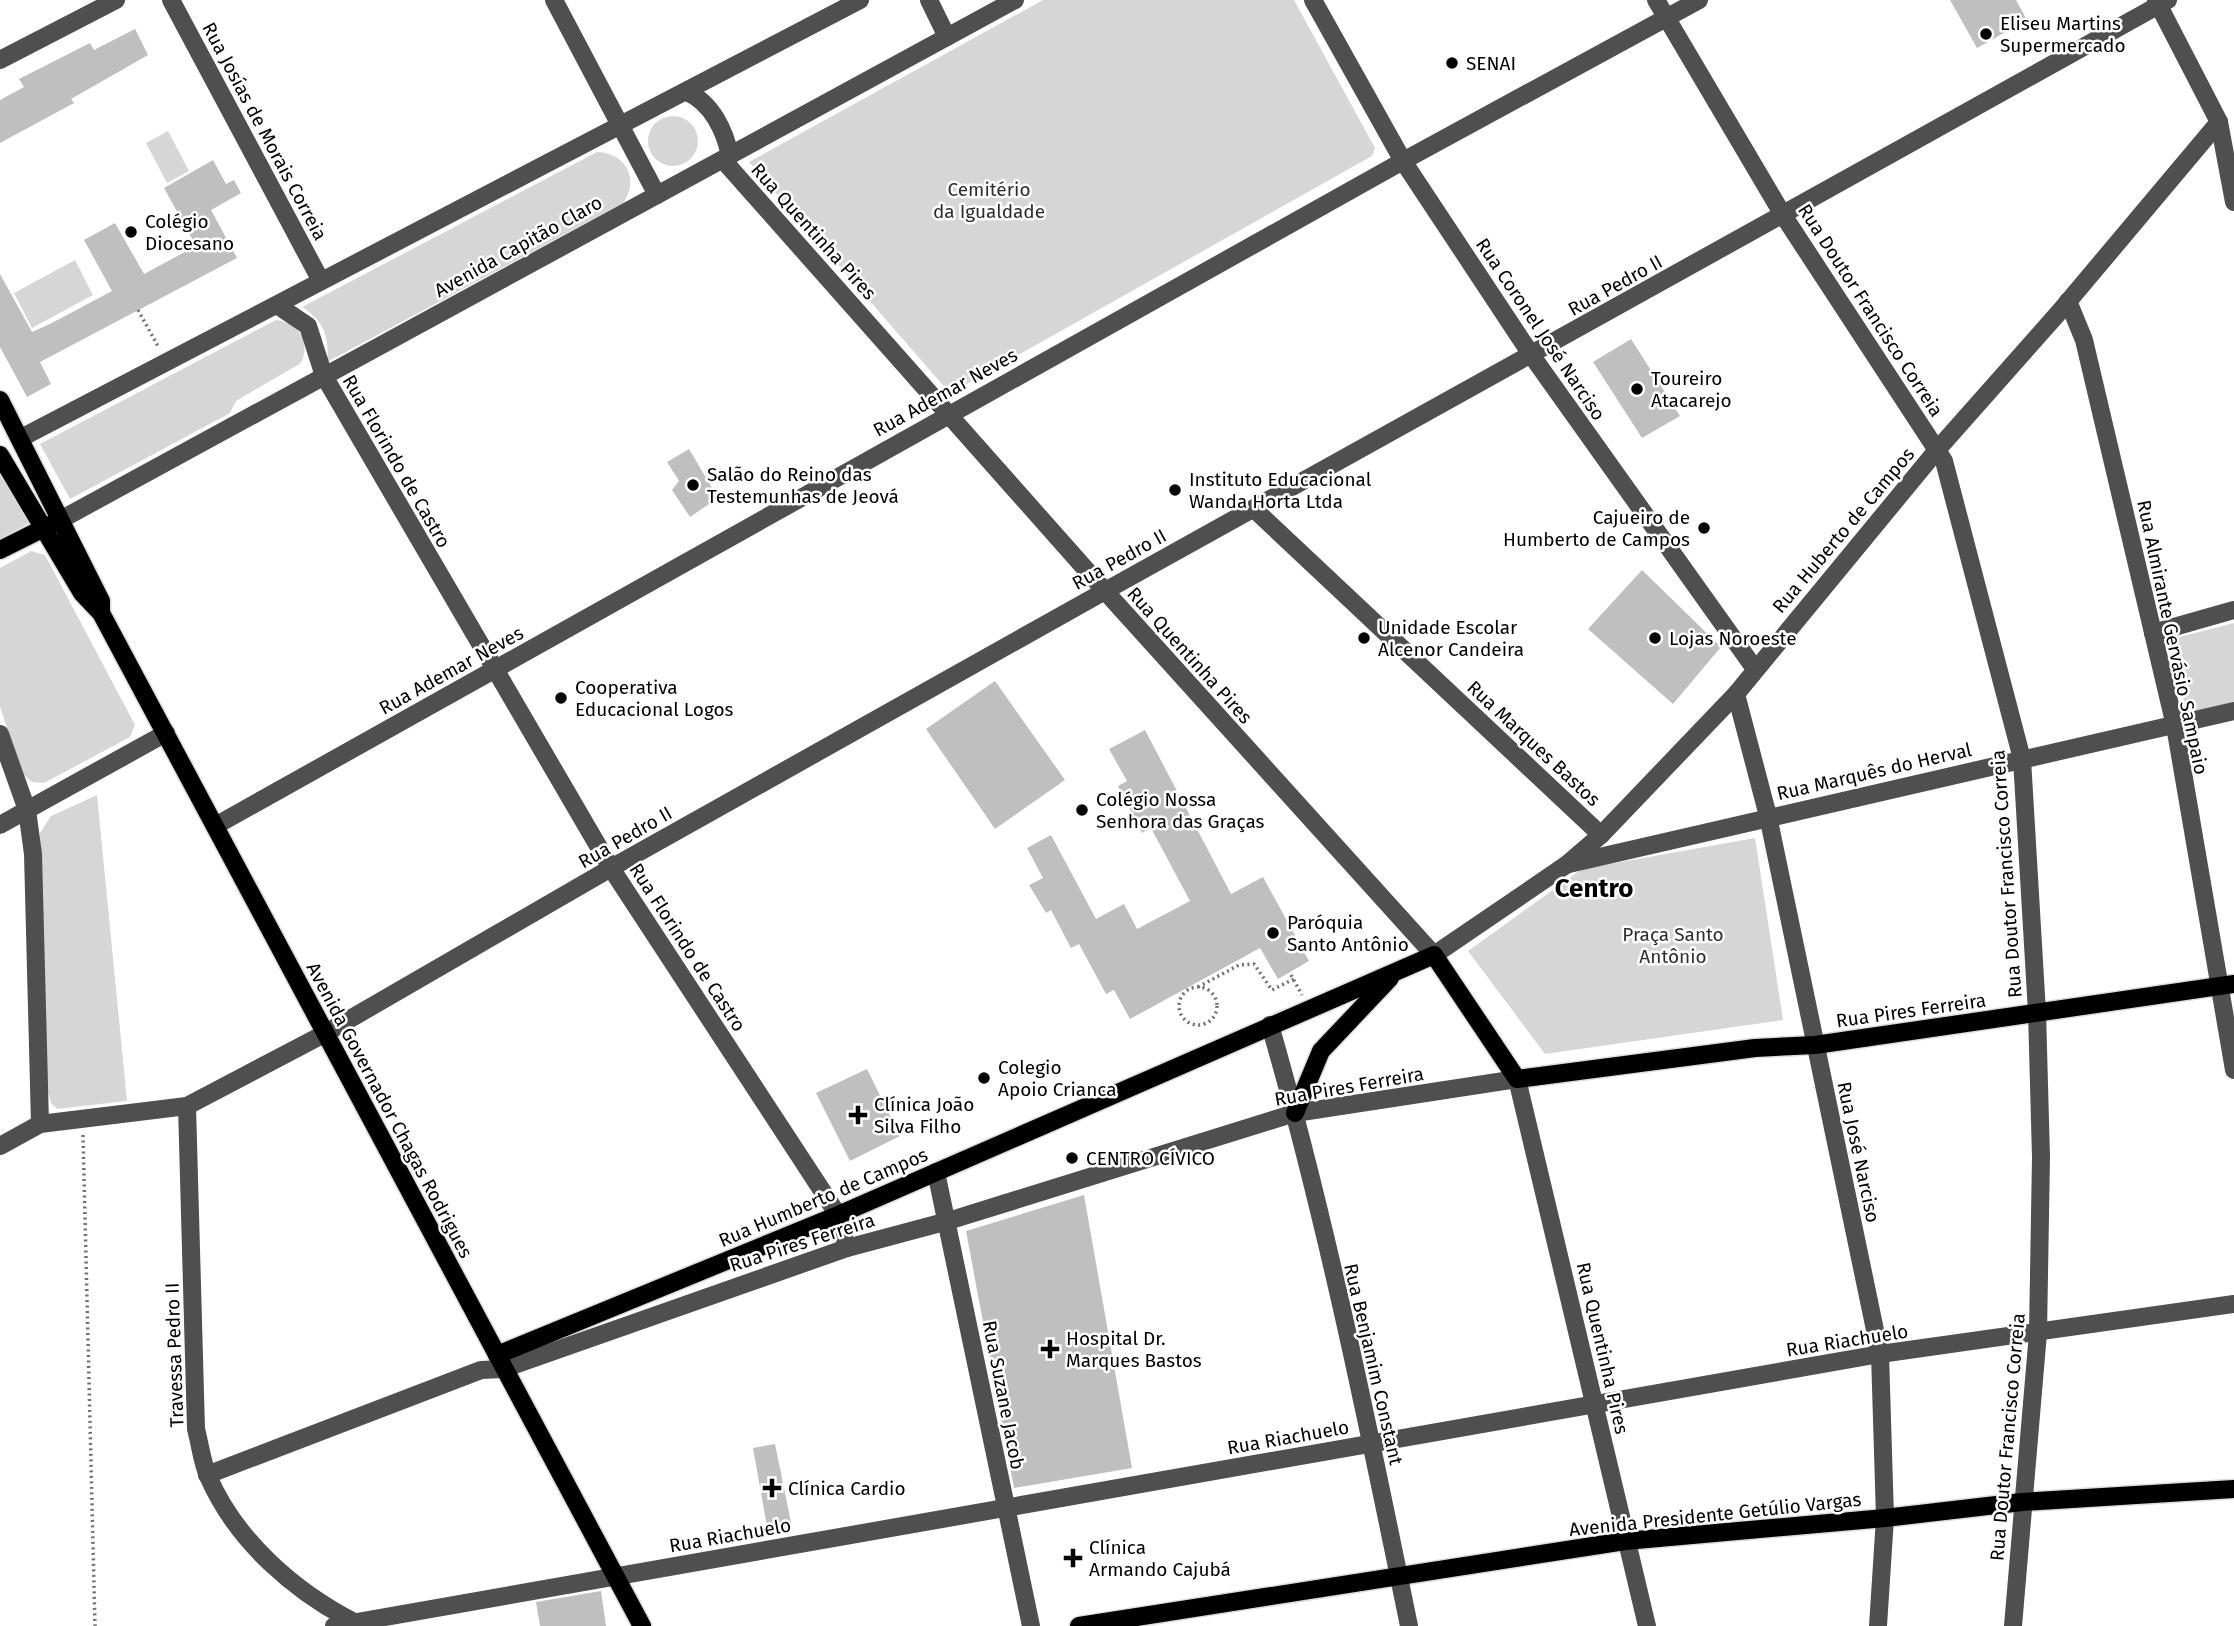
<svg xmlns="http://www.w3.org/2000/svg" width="2234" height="1626" font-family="'Fira Sans',sans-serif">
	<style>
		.green { fill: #d6d6d6 }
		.building { fill: #bfbfbf }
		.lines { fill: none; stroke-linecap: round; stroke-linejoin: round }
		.major-casing { stroke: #dbdbdb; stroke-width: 21 }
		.path { stroke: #717171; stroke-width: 3.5; stroke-dasharray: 2 3.5; stroke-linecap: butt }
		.minor { stroke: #4f4f4f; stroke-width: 18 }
		.major { stroke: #000; stroke-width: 18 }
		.poi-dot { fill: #000; stroke: #fff; stroke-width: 2.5 }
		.labels { text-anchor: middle; stroke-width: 5; stroke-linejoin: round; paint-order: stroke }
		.poi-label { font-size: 19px; fill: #000; stroke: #fff; text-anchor: start }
		.street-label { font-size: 19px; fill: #000; stroke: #fff }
		.park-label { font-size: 19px; fill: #2d2d2d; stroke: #fff }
		.district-label { font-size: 26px; font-weight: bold; fill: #000; stroke: #fff }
	</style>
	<rect width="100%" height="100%" fill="#fff"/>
	<g class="green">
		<path d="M1043,0H1294L1375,148L1372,156L954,391L947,390L749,162Z"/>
		<circle cx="673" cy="141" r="25"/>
		<path d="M168,131L189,171L167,183L146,143Z"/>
		<path d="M597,152C626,153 640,179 623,203L327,362C330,337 323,320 302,307Z"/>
		<path d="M75,260L93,295L32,328L14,293Z"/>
		<path d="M276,320C299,323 311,342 301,363L236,401L230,413L70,499L40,444Z"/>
		<path d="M0,472L29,523L0,539Z"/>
		<path d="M31,551L45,555L135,725L130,737L44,783L32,782L23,774L0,707V568Z"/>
		<path d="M2234,623V704L2187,716L2172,639Z"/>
		<path d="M97,795L127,1101L57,1109L51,1103L47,1088L40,833L51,816Z"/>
		<path d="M1755,838L1783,1020L1545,1054L1468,951L1582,869Z"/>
	</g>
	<g class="building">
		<path d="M1950,0H2016L2027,20L1977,48Z"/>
		<path d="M135,29L148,55L71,99L74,103L0,143V100L24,87L19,79L90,43L94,50Z"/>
		<path d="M213,160L226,184L234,180L241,193L211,210L237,258L40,362L51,384L27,397L0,347V274L32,332L52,323L112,291L84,240L115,223L144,274L196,246L164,188Z"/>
		<path d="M1631,339L1680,416L1642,438L1593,362Z"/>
		<path d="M689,449L718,498L690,517L672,490L679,481L667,462Z"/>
		<path d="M1642,570L1721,647L1673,704L1588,629Z"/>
		<path d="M995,681L1065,780L995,829L926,729Z"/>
		<path d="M1145,730L1231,894L1263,877L1309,961L1278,979L1260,948L1130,1019L1114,990L1106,994L1079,944L1071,948L1051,910L1046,913L1029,885L1043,878L1027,848L1051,835L1096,919L1124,904L1137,929L1190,901L1151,828L1142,833L1118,786L1127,781L1109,749Z"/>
		<path d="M867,1069L900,1136L850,1161L816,1093Z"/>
		<path d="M1084,1195L1132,1468L1014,1488L966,1231Z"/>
		<path d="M775,1444L792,1527L768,1532L753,1448Z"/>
		<path d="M601,1591L606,1626H540L536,1602Z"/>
	</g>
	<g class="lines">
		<g class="major-casing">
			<g id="major">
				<path d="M0,400L101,601V610"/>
				<path d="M0,455L82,593L101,613L642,1626"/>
				<path d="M0,550L50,525"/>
				<path d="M1295,1113L1321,1051L1390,978"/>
				<path d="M497,1355L838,1215L1434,955L1517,1079L1755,1048L1815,1045L2234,984"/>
				<path d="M1079,1626L1625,1541L1885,1518L2022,1502L2234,1489"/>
			</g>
		</g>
		<g class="path">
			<path d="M138,310L159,348"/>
			<path d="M1291,975L1302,995"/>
			<path d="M1198,987L1239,965L1254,964L1272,990L1294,979"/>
			<circle cx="1198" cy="1006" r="19"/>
			<path d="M83,1135L95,1626"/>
		</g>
		<g class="minor">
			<path d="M171,0L321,281"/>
			<path d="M554,0L657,195"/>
			<path d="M929,0L947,37"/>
			<path d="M1313,0L1403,161L1532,356L1755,669"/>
			<path d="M1656,0L1783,215L1944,461L2022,759L2037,1012L2041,1157L2038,1333L2013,1626"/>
			<path d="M2156,0L2219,122L2234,202"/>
			<path d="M0,60L116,0"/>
			<path d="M687,92C712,103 725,131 730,156"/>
			<path d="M723,160L1105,591L1434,955L1566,865L1601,835L1736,694L1937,450L2061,310L2219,122"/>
			<path d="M2068,301L2084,340L2175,726L2234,1070"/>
			<path d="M277,305L308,326L324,376L611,868L838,1215L847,1248"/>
			<path d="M21,438L860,0"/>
			<path d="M1255,510L1601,835"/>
			<path d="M62,519L1015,0"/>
			<path d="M2153,633L2234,610"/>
			<path d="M1736,694L1768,816L1880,1354L1885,1518L1878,1626"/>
			<path d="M0,734L27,810L33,854L40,1124"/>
			<path d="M0,825L166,733"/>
			<path d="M215,826L1403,161L1699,0"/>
			<path d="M1569,864L2234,711"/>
			<path d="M1270,1025C1327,1223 1368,1425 1409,1626"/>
			<path d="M187,1106L196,1429C200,1444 202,1462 208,1476C236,1541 295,1592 356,1623"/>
			<path d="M0,1146L40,1124L187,1106L324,1034L611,868L1105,591L2168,0"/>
			<path d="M936,1172L1031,1626"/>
			<path d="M207,1475L481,1370L503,1369L847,1248L948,1221L1295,1113L1517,1079L1647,1626"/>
			<path d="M334,1626L1880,1354L2234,1304"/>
		</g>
		<use href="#major" class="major"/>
	</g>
	<g class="poi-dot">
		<circle cx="1986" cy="34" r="7"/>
		<circle cx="1452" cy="63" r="7"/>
		<circle cx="131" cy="232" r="7"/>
		<circle cx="1637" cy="389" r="7"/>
		<circle cx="693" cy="485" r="7"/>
		<circle cx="1175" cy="490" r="7"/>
		<circle cx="1704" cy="528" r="7"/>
		<circle cx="1364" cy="638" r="7"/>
		<circle cx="1655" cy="638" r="7"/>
		<circle cx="561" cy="698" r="7"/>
		<circle cx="1082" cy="810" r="7"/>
		<circle cx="1273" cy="933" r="7"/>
		<circle cx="984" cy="1078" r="7"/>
		<path d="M854.5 1104.5h7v7h7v7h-7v7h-7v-7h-7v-7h7z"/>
		<circle cx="1072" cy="1158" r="7"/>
		<path d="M1046.5 1338.5h7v7h7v7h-7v7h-7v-7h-7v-7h7z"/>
		<path d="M768.5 1477.5h7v7h7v7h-7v7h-7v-7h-7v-7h7z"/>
		<path d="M1069.5 1547.5h7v7h7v7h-7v7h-7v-7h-7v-7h7z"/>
	</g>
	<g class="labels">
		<g class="poi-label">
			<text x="2000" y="30">Eliseu Martins<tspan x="2000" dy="22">Supermercado</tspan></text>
			<text x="1466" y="70">SENAI</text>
			<text x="145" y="228">Colégio<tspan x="145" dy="22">Diocesano</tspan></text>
			<text x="1651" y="385">Toureiro<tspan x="1651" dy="22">Atacarejo</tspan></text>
			<text x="707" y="481">Salão do Reino das<tspan x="707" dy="22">Testemunhas de Jeová</tspan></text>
			<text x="1189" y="486">Instituto Educacional<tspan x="1189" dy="22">Wanda Horta Ltda</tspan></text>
			<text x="1690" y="524" text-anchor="end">Cajueiro de<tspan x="1690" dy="22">Humberto de Campos</tspan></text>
			<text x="1378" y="634">Unidade Escolar<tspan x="1378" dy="22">Alcenor Candeira</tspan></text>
			<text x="1669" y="645">Lojas Noroeste</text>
			<text x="575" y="694">Cooperativa<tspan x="575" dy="22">Educacional Logos</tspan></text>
			<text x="1096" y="806">Colégio Nossa<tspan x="1096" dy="22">Senhora das Graças</tspan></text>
			<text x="1287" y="929">Paróquia<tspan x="1287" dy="22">Santo Antônio</tspan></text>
			<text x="998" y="1074">Colegio<tspan x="998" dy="22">Apoio Crianca</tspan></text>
			<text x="874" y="1111">Clínica João<tspan x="874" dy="22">Silva Filho</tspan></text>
			<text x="1086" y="1165">CENTRO CÍVICO</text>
			<text x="1066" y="1345">Hospital Dr.<tspan x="1066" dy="22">Marques Bastos</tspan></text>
			<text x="788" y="1495">Clínica Cardio</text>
			<text x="1089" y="1554">Clínica<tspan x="1089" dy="22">Armando Cajubá</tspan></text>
		</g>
		<g class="street-label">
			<text transform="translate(265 131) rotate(62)" y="7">Rua Josías de Morais Correia</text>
			<text transform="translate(814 231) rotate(48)" y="7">Rua Quentinha Pires</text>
			<text transform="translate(518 246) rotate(-29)" y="7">Avenida Capitão Claro</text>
			<text transform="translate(1615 285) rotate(-29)" y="7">Rua Pedro II</text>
			<text transform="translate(1871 310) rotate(57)" y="7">Rua Doutor Francisco Correia</text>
			<text transform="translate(1541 329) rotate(56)" y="7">Rua Coronel José Narciso</text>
			<text transform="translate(945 392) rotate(-29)" y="7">Rua Ademar Neves</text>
			<text transform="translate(397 461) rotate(60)" y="7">Rua Florindo de Castro</text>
			<text transform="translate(1843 530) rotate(-50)" y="7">Rua Huberto de Campos</text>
			<text transform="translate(1119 559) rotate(-29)" y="7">Rua Pedro II</text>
			<text transform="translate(2173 637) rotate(78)" y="7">Rua Almirante Gervásio Sampaio</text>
			<text transform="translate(1190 655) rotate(48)" y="7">Rua Quentinha Pires</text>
			<text transform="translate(451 670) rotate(-29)" y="7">Rua Ademar Neves</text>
			<text transform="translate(1534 743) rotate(43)" y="7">Rua Marques Bastos</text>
			<text transform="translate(1874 771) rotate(-13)" y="7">Rua Marquês do Herval</text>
			<text transform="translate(625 837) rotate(-30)" y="7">Rua Pedro II</text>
			<text transform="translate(2006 874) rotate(-94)" y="7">Rua Doutor Francisco Correia</text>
			<text transform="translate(688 947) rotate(57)" y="7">Rua Florindo de Castro</text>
			<text transform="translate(1911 1010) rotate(-8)" y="7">Rua Pires Ferreira</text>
			<text transform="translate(1349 1086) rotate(-10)" y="7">Rua Pires Ferreira</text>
			<text transform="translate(390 1110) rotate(62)" y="7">Avenida Governador Chagas Rodrigues</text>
			<text transform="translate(1859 1152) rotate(78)" y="7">Rua José Narciso</text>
			<text transform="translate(823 1197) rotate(-23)" y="7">Rua Humberto de Campos</text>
			<text transform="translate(802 1242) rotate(-18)" y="7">Rua Pires Ferreira</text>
			<text transform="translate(1847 1340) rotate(-9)" y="7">Rua Riachuelo</text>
			<text transform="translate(1603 1348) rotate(77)" y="7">Rua Quentinha Pires</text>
			<text transform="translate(174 1355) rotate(-92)" y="7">Travessa Pedro II</text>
			<text transform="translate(1374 1364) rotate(77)" y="7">Rua Benjamim Constant</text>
			<text transform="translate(1004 1395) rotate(79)" y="7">Rua Suzane Jacob</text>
			<text transform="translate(1288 1437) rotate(-10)" y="7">Rua Riachuelo</text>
			<text transform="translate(2007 1437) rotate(-85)" y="7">Rua Doutor Francisco Correia</text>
			<text transform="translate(1715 1514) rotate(-6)" y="7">Avenida Presidente Getúlio Vargas</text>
			<text transform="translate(730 1535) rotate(-10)" y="7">Rua Riachuelo</text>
		</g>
		<g class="park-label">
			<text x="989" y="196">Cemitério<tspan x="989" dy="22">da Igualdade</tspan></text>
			<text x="1673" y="941">Praça Santo<tspan x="1673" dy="22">Antônio</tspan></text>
		</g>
		<g class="district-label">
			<text x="1594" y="897">Centro</text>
		</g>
	</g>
</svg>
